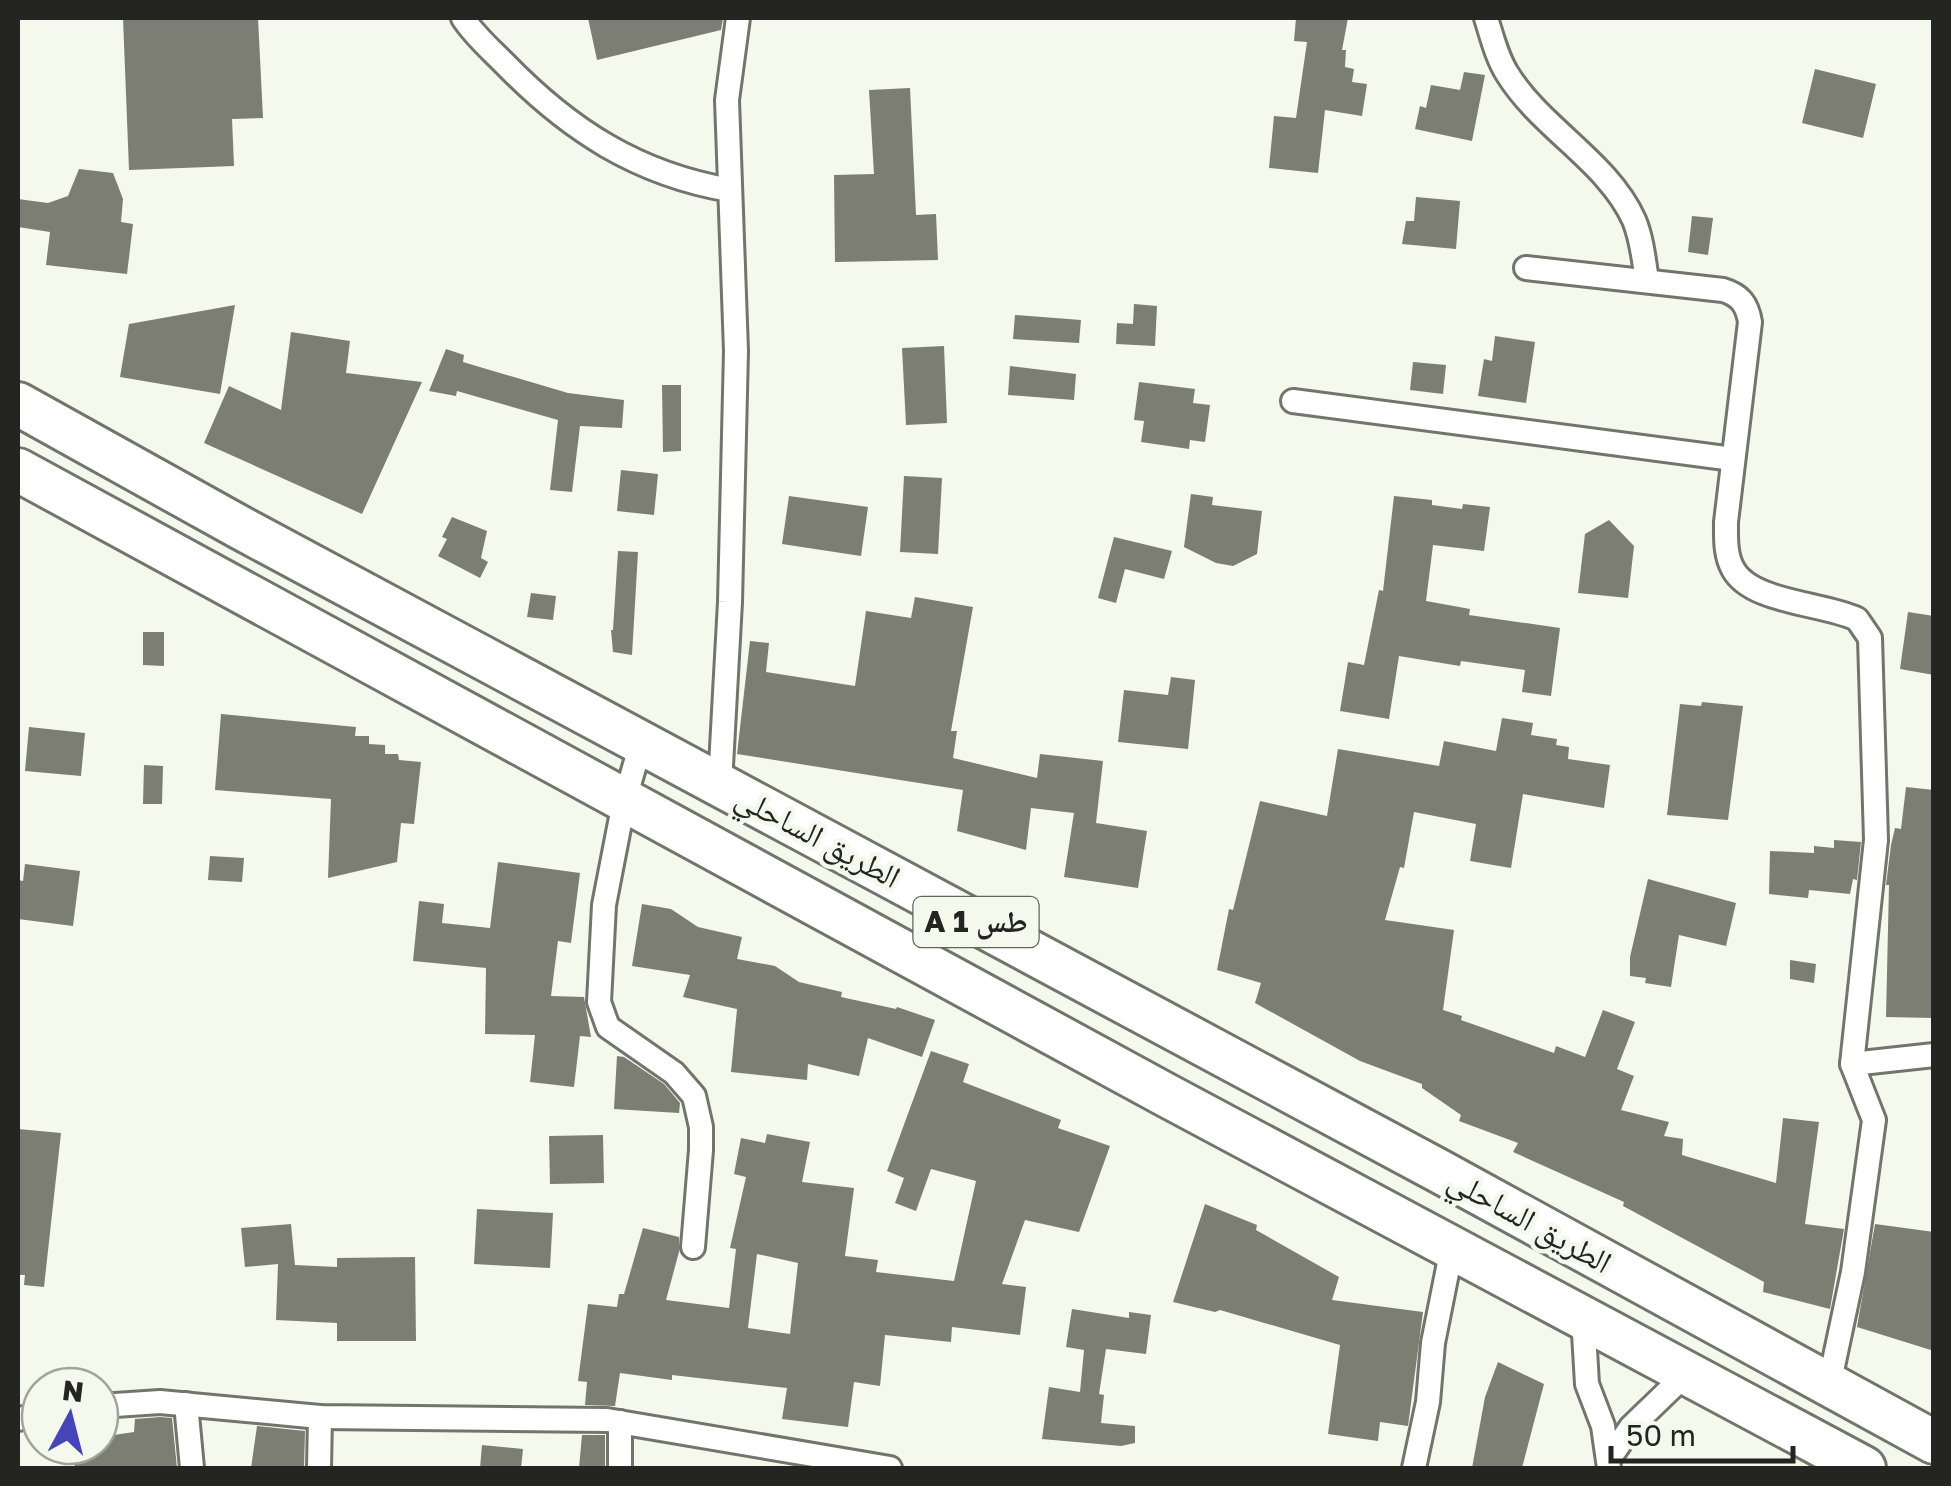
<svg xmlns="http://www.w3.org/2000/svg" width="1951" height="1486" font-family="'Golos Text','Noto Naskh Arabic',sans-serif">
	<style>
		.building { fill: #7c7e73; fill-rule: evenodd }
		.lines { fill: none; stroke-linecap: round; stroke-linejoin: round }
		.street-casing { stroke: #72756a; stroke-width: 28 }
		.highway-casing { stroke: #72756a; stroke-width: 48 }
		.street { stroke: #fff; stroke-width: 22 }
		.highway { stroke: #fff; stroke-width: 42 }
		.labels { text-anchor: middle; stroke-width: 9; stroke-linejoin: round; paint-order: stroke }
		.shield { fill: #f5f8ec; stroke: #63645e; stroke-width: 2.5 }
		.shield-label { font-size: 30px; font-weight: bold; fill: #242521 }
		.street-label { font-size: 32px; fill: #242521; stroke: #f5f8ec }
	</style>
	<rect width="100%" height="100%" fill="#f5f8ec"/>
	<g class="building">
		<path d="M123,18H258L263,118L232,119L234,166L129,170Z"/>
		<path d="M588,18H723L721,30L597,60Z"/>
		<path d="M1296,18H1348L1342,50H1346L1345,67L1354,69L1352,82L1367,84L1362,116L1325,110L1318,173L1269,168L1274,116L1296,118L1307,42L1294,41Z"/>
		<path d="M1815,69L1876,84L1863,138L1802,123Z"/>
		<path d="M1464,72L1485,75L1472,141L1415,129L1420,106L1426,108L1431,85L1460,90Z"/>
		<path d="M910,88L916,215L936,214L938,260L835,262L834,175L874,174L869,90Z"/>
		<path d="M79,169L113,173L123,199L121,222L133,224L127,274L46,265L50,232L18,227V199L48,203L68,196Z"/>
		<path d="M1416,197L1460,201L1456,249L1402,244L1406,221H1414Z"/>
		<path d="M1692,216L1713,218L1708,255L1688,252Z"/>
		<path d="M1134,304L1157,306L1155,346L1116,344L1117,323L1133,324Z"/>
		<path d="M235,305L220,394L120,377L129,324Z"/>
		<path d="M1015,315L1081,320L1079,343L1013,339Z"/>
		<path d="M291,332L350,341L346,373L422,382L362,514L204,443L229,386L281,410Z"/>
		<path d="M1495,336L1535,342L1526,403L1478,396L1484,359L1492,361Z"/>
		<path d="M944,346L947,423L906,425L902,348Z"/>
		<path d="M446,349L464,355L463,362L568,393L624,400L622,428L580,426L572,492L550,490L558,420L457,391L456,396L429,391Z"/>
		<path d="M1413,362L1446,365L1443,394L1410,390Z"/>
		<path d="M1010,366L1076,374L1074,400L1008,395Z"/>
		<path d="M1139,382L1195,389L1193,403L1210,405L1205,442L1190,440L1189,449L1141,442L1144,421L1134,420Z"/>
		<path d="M662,385H681V451L663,452Z"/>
		<path d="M621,470L658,474L654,515L617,511Z"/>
		<path d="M904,476L942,478L938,554L900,552Z"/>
		<path d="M1191,494L1213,497L1212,505L1262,511L1257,554L1233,566L1216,563L1184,547Z"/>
		<path d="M789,496L868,507L861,556L782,544Z"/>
		<path d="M1394,496L1432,500V505L1462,509L1463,504L1490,507L1484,551L1433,545L1426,601L1470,609L1469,615L1560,628L1551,696L1522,692L1525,670L1461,661L1460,666L1399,656L1389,719L1340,711L1348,662L1364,665L1379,590L1383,591Z"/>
		<path d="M452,517L487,531L481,558L488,562L480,578L438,556L447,539L442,537Z"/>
		<path d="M1609,520L1634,546L1628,598L1578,593L1585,534Z"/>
		<path d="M1114,537L1172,551L1164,579L1125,569L1116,603L1098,598Z"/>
		<path d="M618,551L638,552L632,655L613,652L611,630H613Z"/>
		<path d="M531,593L556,596L553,620L527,617Z"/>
		<path d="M915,597L973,607L951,731H957L953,758L1037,778L1040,754L1103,761L1096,823L1147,831L1138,888L1064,877L1074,813L1031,808L1026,850L957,831L963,790L737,754L750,641L769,643L766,672L855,686L866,611L911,618Z"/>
		<path d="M1908,612L1934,616V675L1900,669Z"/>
		<path d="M143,632H164V666L143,665Z"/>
		<path d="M1171,677L1195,680L1188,749L1118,742L1124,690L1168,695Z"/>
		<path d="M1702,702L1743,706L1728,820L1667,815L1680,704L1701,706Z"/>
		<path d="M221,714L356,727L355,736H369V744L385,745V754H398L399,760L421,762L414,824L401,823L397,862L328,878L331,799L215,790Z"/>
		<path d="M1502,718L1533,723L1531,735L1557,739L1556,745L1569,747L1568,759L1610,765L1604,808L1523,794L1511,868L1470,861L1476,824L1414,812L1404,868L1400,867L1385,920L1454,930L1443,1010L1462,1016L1461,1020L1554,1053L1556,1046L1585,1057L1603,1010L1635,1022L1617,1069L1634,1076L1621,1110L1669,1122L1664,1136L1683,1139L1682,1155L1776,1183L1783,1118L1819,1122L1805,1224L1844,1229L1830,1309L1763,1292L1764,1282L1623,1206L1624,1202L1513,1152L1518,1143L1459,1121L1461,1115L1422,1088V1084L1360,1061L1255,1003L1261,983L1217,970L1229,909L1233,910L1260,801L1327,816L1338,749L1439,766L1444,741L1496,751Z"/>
		<path d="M29,727L85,733L81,776L25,771Z"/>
		<path d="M144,765L163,766L162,804H143Z"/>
		<path d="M1906,787L1934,790V1018L1886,1017L1889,885H1886L1891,845L1895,828L1901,829Z"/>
		<path d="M1834,840L1861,842L1857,880L1853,879L1850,894L1809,890L1808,898L1769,894L1770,851L1814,853V846L1834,848Z"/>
		<path d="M210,856L244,858L242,882L208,880Z"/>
		<path d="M498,862L580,873L571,943L558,941L551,996L584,997L591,1037L580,1036L574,1087L530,1082L535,1035L485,1034L486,968L413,961L419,901L444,904L442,923L490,928Z"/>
		<path d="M25,864L80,871L73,926L18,919V880L23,881Z"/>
		<path d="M1648,879L1736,903L1726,946L1679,935L1671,987L1645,983L1646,978L1630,976V957Z"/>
		<path d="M642,904L671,909L698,927L742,937L737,959L775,966L799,982L842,992L841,997L896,1009L897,1007L935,1020L922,1057L868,1038L859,1076L808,1064L807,1080L731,1072L737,1009L683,997L690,975L632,966Z"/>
		<path d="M1790,960L1816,964L1814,983L1790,979Z"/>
		<path d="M931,1051L969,1064L963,1082L1061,1120L1058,1128L1110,1146L1079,1232L1025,1220L1002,1284L1026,1287L1020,1335L952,1327L951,1342L885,1335L880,1386L854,1382L848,1427L782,1419L787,1388L672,1375V1380L620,1373L615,1406L585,1405L587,1382L578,1381L588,1304L617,1307L619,1294H624L643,1228L679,1237V1252L666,1300L729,1308L736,1249L730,1248L746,1177L734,1174L741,1138L765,1143L767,1134L810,1142L802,1182L854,1188L845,1256L878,1260L876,1272L954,1281L976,1181L931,1169L916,1211L895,1203L904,1178L887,1171ZM757,1254L798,1263L790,1334L748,1328Z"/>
		<path d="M617,1056L624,1057L664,1084L680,1103L679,1113L614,1109Z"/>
		<path d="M18,1129L61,1133L44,1287L24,1285L25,1275H18Z"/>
		<path d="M603,1135L604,1183L550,1184L549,1136Z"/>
		<path d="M1205,1204L1257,1225L1256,1230L1339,1277L1332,1300L1423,1312L1408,1426L1380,1422L1378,1441L1328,1434L1340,1345L1220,1310L1215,1312L1173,1302Z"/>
		<path d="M477,1209L553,1213L550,1268L474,1264Z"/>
		<path d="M291,1224L295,1265L337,1267V1258L415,1257L416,1341H337V1323L276,1320L278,1264L245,1267L241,1228Z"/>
		<path d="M1875,1224L1934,1232V1351L1857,1327Z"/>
		<path d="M1072,1309L1129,1318V1312L1151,1315L1146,1354L1106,1349L1099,1394L1104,1395L1101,1423L1135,1426V1443L1121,1446L1042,1439L1049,1387L1080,1392L1084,1350L1066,1347Z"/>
		<path d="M1498,1362L1544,1384L1522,1468H1472L1485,1397Z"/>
		<path d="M160,1417L172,1418L177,1468H75L72,1451L100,1446V1437L134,1432L135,1419Z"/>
		<path d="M257,1426L305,1431L304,1468H251Z"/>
		<path d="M582,1435H605V1468H579Z"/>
		<path d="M482,1445L523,1449L521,1468H480Z"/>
	</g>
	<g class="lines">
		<g class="street-casing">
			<g id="street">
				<path d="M463,18C474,35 490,49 504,63C569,130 637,174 730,190"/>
				<path d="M1486,18C1492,37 1497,58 1508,75C1542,129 1608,162 1634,220C1642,239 1644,261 1647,281"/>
				<path d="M1526,268L1723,290C1740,295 1747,304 1750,322L1726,522C1726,537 1725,555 1733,569C1751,603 1824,603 1857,619L1870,638L1876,840L1852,1064L1874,1120L1853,1272L1829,1385"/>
				<path d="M1293,401L1733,459"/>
				<path d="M641,744L624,802L604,905L599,1002L608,1027L674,1073L694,1096L701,1127V1150L693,1247"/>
				<path d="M720,784L730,602L736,351L727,100L738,18"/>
				<path d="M1852,1064L1934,1055"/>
				<path d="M1583,1316L1587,1384L1603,1426L1609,1468"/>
				<path d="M186,1404L192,1468"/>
				<path d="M100,1406L160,1402L320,1417L607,1420L890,1468"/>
				<path d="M18,1419L40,1415"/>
				<path d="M620,1422V1468"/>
				<path d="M1609,1459L1631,1427L1687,1373"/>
				<path d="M319,1468L320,1417"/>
				<path d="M1414,1468L1428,1402L1433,1343L1452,1248"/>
			</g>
		</g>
		<g class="highway-casing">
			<g id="highway">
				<path d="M18,404L241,528L1439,1171L1934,1442"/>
				<path d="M18,470L1166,1095L1864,1468"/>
			</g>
		</g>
		<use href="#street" class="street"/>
		<use href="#highway" class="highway"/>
	</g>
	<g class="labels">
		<rect class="shield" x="913.5" y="897" width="125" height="50" rx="8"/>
		<g class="shield-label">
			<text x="976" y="932">A 1 طس</text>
		</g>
		<g class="street-label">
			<text transform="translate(818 837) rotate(28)" y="11">الطريق الساحلي</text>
			<text transform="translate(1530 1221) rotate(29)" y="11">الطريق الساحلي</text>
		</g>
	</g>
	<rect width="1951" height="1486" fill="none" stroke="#242521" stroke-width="40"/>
	<g transform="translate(70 1416) rotate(7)"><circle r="48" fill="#f5f8ec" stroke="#a1a49b" stroke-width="2.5"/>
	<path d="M0-8L18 38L0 25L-18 38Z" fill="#4544ba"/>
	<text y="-15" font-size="28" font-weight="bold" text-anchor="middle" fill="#242521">N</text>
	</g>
	<path d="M1611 1446v15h182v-15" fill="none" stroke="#242521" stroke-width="5"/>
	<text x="1626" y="1446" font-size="30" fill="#242521" stroke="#f5f8ec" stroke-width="8" paint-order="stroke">50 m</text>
</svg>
